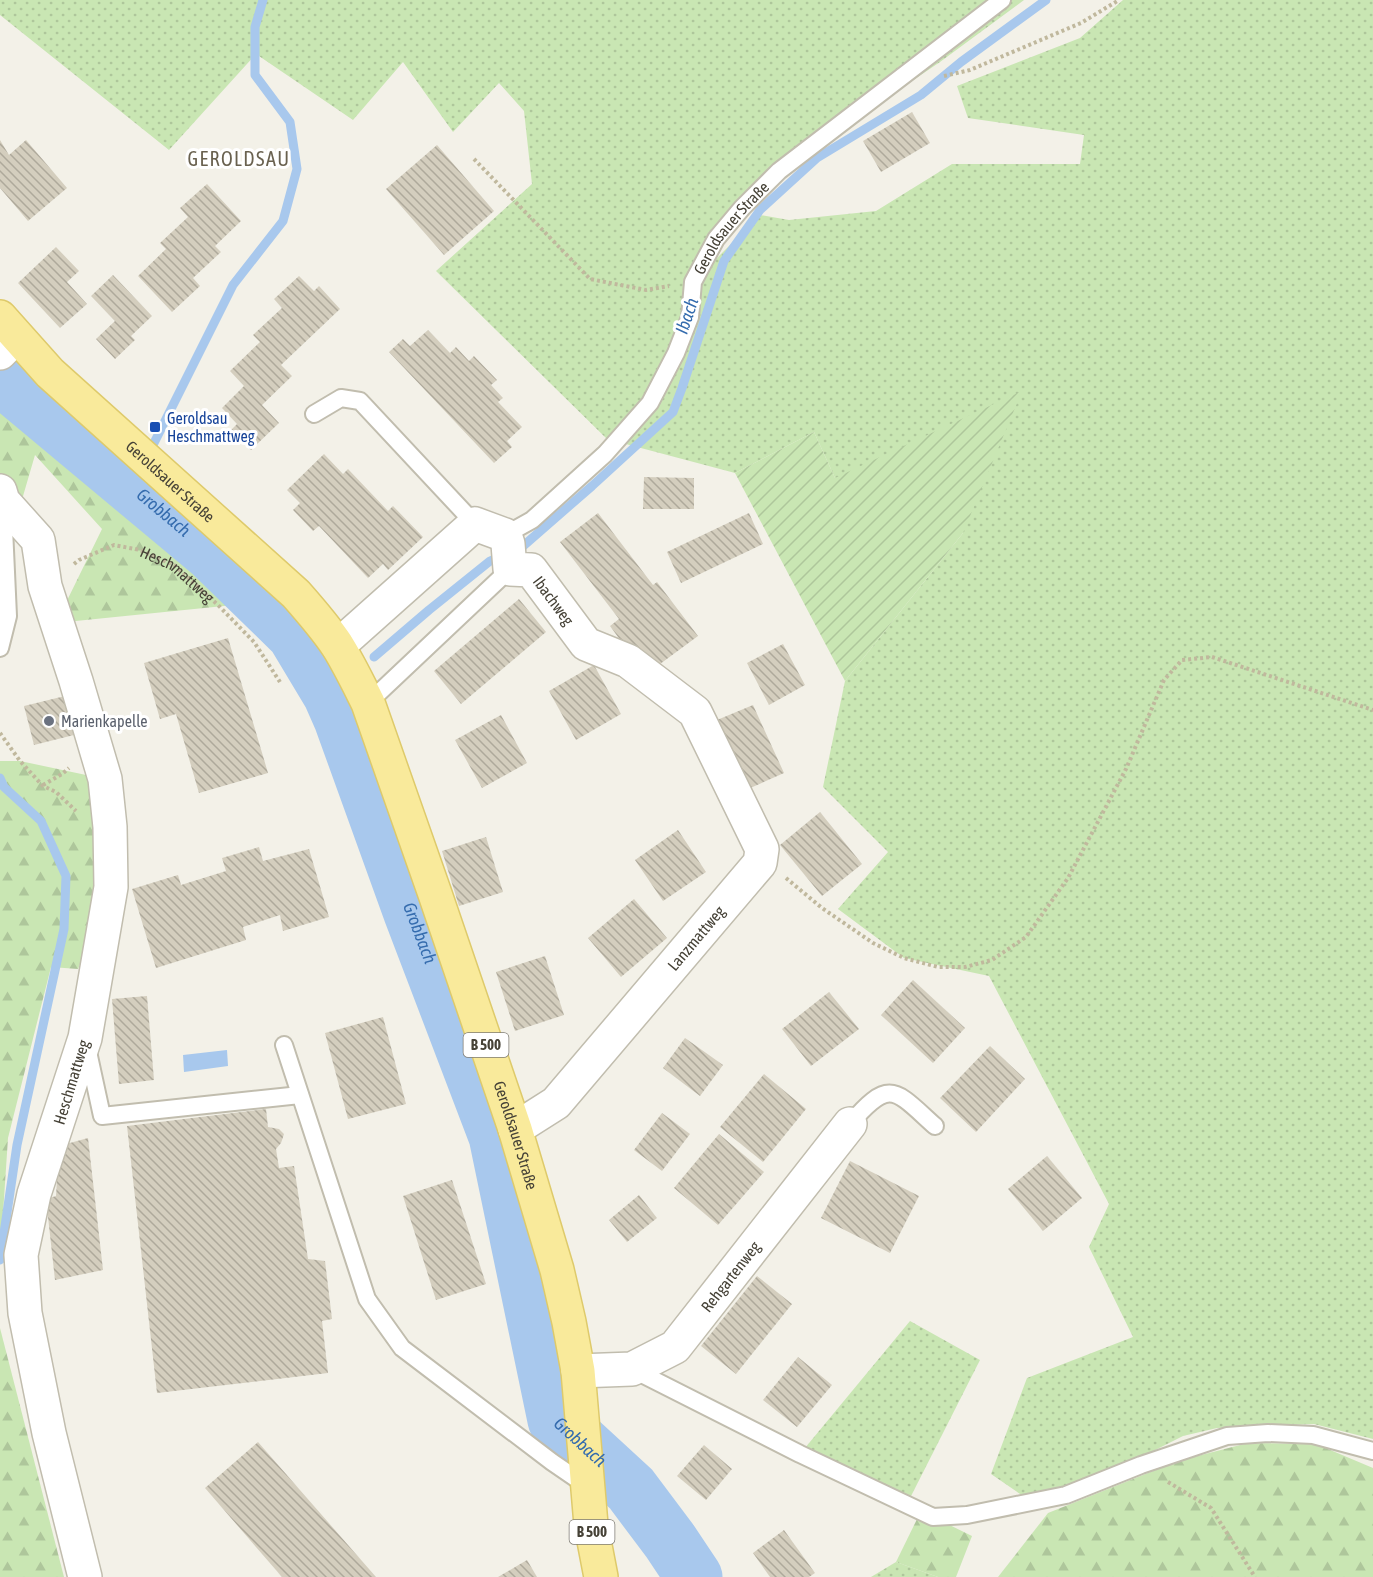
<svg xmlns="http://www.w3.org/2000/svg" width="1373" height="1577" font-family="'Asap Condensed',sans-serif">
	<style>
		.grass { fill: url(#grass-dots) }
		.forest { fill: url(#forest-firs) }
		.garden { fill: url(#garden-furrows) }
		.water { fill: #a8c8ed }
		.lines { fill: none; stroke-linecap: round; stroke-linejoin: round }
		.stream { stroke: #a8c8ed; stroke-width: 9 }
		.river { stroke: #a8c8ed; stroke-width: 57 }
		.building { fill: url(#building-back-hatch) }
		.service-casing { stroke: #c1bdae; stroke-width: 20 }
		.minor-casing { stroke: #c1bdae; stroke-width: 36 }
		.primary-casing { stroke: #deca6b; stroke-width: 36 }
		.path { stroke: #c0b89d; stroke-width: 4; stroke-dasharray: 3 3; stroke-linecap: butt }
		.service { stroke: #fff; stroke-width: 16 }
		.minor { stroke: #fff; stroke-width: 33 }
		.primary { stroke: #f9ea9b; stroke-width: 33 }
		.transit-dot { fill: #1a4fb4; stroke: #fff; stroke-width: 2 }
		.worship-dot { fill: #6b7280; stroke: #fff; stroke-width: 2 }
		.labels { text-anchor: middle; stroke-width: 6; stroke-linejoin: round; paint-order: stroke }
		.shield { fill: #fff; stroke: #7e7b73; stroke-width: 1.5 }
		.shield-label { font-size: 15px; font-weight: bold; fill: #464237 }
		.street-label { font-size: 16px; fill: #464237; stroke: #fff }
		.transit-label { font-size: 16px; fill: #164399; stroke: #fff; text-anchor: start }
		.worship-label { font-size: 16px; fill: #5b616d; stroke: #fff; text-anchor: start }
		.water-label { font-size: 18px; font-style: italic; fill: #356cae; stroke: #fff }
		.quarter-label { font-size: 20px; letter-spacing: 1.5px; fill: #69614f; stroke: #fff }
	</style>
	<defs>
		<pattern id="grass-dots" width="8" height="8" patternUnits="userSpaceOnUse" patternTransform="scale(1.5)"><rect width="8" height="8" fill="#c9e6b3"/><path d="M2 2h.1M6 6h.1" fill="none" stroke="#aec69b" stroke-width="1.8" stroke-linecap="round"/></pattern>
		<pattern id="forest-firs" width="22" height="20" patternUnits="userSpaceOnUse" patternTransform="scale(1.5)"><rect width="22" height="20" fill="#c9e6b3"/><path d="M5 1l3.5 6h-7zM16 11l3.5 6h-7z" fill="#aec69b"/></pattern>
		<pattern id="garden-furrows" width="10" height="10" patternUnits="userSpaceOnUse" patternTransform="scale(1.5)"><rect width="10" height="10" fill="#c9e6b3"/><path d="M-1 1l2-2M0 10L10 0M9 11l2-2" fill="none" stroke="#aec69b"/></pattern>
		<pattern id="building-back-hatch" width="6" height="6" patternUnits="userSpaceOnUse" patternTransform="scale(1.5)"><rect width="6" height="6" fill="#d4cebe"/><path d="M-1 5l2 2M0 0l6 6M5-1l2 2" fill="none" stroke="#aea99b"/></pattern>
	</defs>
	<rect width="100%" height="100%" fill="#f3f1e8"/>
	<g class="grass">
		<path d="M0,0H1024L940,62L779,171L742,208L694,281L760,215L789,220L876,211L952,164H1080L1084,135L968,118L957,86L1080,38L1123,0H1373V1439L1314,1424L1217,1428L1183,1436L1066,1495L1023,1496L991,1474L1027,1378L1133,1337L1089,1247L1109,1204L989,976L904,958L838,909L888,852L823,787L845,681L963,533L835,478L814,432L735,473L607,439L436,271L532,184L524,111L499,83L453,132L403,62L353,120L256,54L169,150L0,15Z"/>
		<path d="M910,1321L980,1360L907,1504L800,1454Z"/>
		<path d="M896,1562L938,1577H871Z"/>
	</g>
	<g class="forest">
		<path d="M29,374L284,600L56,623L102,529L35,455L0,575V388Z"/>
		<path d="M0,761H20L105,779L111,887L78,969L51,967L8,1138L0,1259Z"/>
		<path d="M0,1328L64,1577H0Z"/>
		<path d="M1248,1443L1316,1444L1373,1468V1577H998L1048,1513L1178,1461Z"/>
		<path d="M921,1511L972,1536L956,1577H938L896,1562Z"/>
	</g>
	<path class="garden" d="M1022,391L963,533L845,681L735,473L814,432L835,478Z"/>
	<path class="water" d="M227,1050L228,1066L184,1072L183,1055Z"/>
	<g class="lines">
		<g class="stream">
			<path d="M153,445L233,285L283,221L297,169L290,122L255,75V27L263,0"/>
			<path d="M126,482L135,469"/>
			<path d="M374,657L429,610L490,561L522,547L592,486L673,412L682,388L724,261L760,210L817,158L921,95L961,62L1046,0"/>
			<path d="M0,778L4,787L41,821L66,876L64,929L17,1145L0,1260"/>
		</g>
		<path class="river" id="s1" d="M0,376L213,554L295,634L331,694L342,719L412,913L497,1136L556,1420L631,1489L670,1541L694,1577"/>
	</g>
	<g class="building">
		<path d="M912,112L930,143L881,172L863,141Z"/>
		<path d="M0,140L9,155L26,140L67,188L28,221L0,188Z"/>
		<path d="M437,145L494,211L444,255L386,189Z"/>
		<path d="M207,184L241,221L215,246L221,252L193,278L200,286L172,312L138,276L166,249L160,243L188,217L180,208Z"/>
		<path d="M56,247L79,271L67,282L87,304L60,328L18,283Z"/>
		<path d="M113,275L152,316L131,336L135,340L115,359L96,339L115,321L91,296Z"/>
		<path d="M299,276L314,291L319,286L340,309L281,365L292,376L262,405L279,423L251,450L231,430L237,424L222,408L244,386L230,371L260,342L253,335L282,308L274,299Z"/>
		<path d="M428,330L450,353L456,347L469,361L474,356L497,380L491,385L503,398L498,402L522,427L507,441L512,447L494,463L389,352L403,339L410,346Z"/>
		<path d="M324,454L343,474L348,469L388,511L393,506L423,537L388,570L383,564L368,578L319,526L313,531L293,510L300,503L287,490Z"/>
		<path d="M644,477L694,478V509H643Z"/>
		<path d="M598,513L653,585L657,582L698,636L656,667L644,651L634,659L610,626L619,619L560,542Z"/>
		<path d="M749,513L763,544L681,583L667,552Z"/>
		<path d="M519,599L546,632L461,704L434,671Z"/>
		<path d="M228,638L268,773L199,793L176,714L160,719L144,663Z"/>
		<path d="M783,644L805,685L769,705L747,663Z"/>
		<path d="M594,665L621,714L576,740L549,691Z"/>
		<path d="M65,696L74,735L34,745L24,706Z"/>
		<path d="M753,705L784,773L748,789L717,720Z"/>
		<path d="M501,715L527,763L482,788L455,740Z"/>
		<path d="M820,812L862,864L822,896L780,845Z"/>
		<path d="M678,830L706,872L663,901L635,860Z"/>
		<path d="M486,837L503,892L459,906L442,851Z"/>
		<path d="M259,847L263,861L309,849L329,917L283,931L280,915L243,927L246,940L156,968L132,889L178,875L181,885L226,871L222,858Z"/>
		<path d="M634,899L667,938L621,977L588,938Z"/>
		<path d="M545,956L564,1015L515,1031L496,972Z"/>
		<path d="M913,980L965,1028L933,1063L881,1015Z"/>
		<path d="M829,992L859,1029L811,1066L782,1029Z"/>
		<path d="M147,996L154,1080L119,1084L112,999Z"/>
		<path d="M383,1017L406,1104L348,1119L325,1033Z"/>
		<path d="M685,1038L723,1065L700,1096L663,1068Z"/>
		<path d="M990,1046L1025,1079L976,1132L940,1098Z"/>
		<path d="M764,1074L806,1109L763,1162L720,1127Z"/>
		<path d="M266,1109L268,1127L279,1129L284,1134L281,1143L276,1149L279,1168L294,1166L308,1259L325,1261L332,1319L322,1321L328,1373L157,1393L127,1126Z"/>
		<path d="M662,1113L690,1134L662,1171L634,1150Z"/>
		<path d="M719,1134L764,1172L718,1225L674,1188Z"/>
		<path d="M88,1138L103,1270L55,1280L46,1199L56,1196L59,1146Z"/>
		<path d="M1047,1156L1082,1198L1043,1231L1008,1189Z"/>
		<path d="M850,1161L919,1196L890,1253L821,1218Z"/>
		<path d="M452,1180L486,1284L436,1300L403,1196Z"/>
		<path d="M639,1195L657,1218L627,1242L609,1220Z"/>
		<path d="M757,1276L792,1304L736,1374L701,1346Z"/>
		<path d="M798,1357L832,1385L797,1427L763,1400Z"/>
		<path d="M258,1442L376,1577H282L205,1488Z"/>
		<path d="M704,1445L732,1469L706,1500L677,1476Z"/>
		<path d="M784,1530L815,1573L809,1577H770L753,1553Z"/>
		<path d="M527,1560L537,1577H498Z"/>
	</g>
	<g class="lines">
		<g class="service-casing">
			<g id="service">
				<path d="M314,414L341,398L360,401L475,524"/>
				<path id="s3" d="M505,535L532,520L605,454L650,403L676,353L690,317L693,282L716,239L742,208L779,171L1002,0"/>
				<path d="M0,648L8,616L3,506"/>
				<path d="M368,703L510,569"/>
				<path d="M284,1045L367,1299L402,1348L552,1462L587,1486"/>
				<path d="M87,1047L102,1116L300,1095"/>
				<path d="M850,1124C890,1077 895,1090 935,1126"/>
				<path d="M632,1369L800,1454L933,1517L967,1515L1066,1495L1141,1465L1227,1436L1268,1433L1313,1435L1373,1451"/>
			</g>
		</g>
		<g class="minor-casing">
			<g id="minor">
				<path d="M0,353L16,337"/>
				<path d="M0,491L3,501L38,540L45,586L76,681L105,779L110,827L111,887L85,1038L34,1194L21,1255L25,1313L49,1433L85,1577"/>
				<path id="s4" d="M338,646L475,524L505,535L508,544L510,569L531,570L586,644L628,661L695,712L762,849L760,863L556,1103L515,1129"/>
				<path id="s5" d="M578,1371L632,1369L675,1347L850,1124"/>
			</g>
		</g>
		<g class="primary-casing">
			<g id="primary">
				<path id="s6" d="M0,317L50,373L296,594C311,611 325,627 337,645C349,664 358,683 368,703L435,894L515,1129L557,1270L569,1322L578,1371L591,1525L601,1577"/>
			</g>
		</g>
		<g class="path">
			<path d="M944,76L970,70L1081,23L1119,0"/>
			<path d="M474,159L590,279L646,290L669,286"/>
			<path id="s2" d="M74,564L79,560L114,545L140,550L174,565L218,605L254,642L280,682"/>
			<path d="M0,733L20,761L43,786L56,792L76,811"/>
			<path d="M43,785L62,774L69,768"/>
			<path d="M786,878L822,908L873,943L904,958L938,967H965L992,960L1026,937L1068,878L1126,769L1164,680L1182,660L1212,657L1373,710"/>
			<path d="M1168,1482L1211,1508L1255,1577"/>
		</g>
		<use href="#service" class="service"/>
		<use href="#minor" class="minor"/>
		<use href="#primary" class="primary"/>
	</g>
	<rect class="transit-dot" x="149" y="421" width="12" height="12" rx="3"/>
	<circle class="worship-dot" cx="49" cy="721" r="6"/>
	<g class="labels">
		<g class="shield">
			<rect x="463.5" y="1033" width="45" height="24" rx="4.5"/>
			<rect x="569.5" y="1520" width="45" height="24" rx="4.5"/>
		</g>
		<g class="shield-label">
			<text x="486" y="1050">B 500</text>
			<text x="592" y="1537">B 500</text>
		</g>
		<g class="street-label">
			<text dy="6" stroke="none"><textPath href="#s3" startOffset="394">Geroldsauer Straße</textPath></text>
			<text dy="6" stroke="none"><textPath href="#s6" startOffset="237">Geroldsauer Straße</textPath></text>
			<text dy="6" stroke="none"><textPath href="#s2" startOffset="116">Heschmattweg</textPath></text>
			<text dy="6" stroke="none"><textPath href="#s4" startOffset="309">Ibachweg</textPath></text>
			<text transform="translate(696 938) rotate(-50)" y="6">Lanzmattweg</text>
			<text transform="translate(71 1082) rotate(-73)" y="6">Heschmattweg</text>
			<text dy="6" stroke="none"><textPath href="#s6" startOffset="994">Geroldsauer Straße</textPath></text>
			<text dy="6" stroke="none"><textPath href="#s5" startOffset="192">Rehgartenweg</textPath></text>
		</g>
		<g class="transit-label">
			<text x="167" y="424">Geroldsau<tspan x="167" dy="18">Heschmattweg</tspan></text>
		</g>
		<g class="worship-label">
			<text x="61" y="727">Marienkapelle</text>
		</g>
		<g class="water-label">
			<text transform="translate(687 316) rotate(-71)" y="6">Ibach</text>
			<text dy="6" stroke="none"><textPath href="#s1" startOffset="213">Grobbach</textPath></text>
			<text dy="6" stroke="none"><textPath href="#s1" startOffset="717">Grobbach</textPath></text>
			<text dy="6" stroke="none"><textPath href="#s1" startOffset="1257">Grobbach</textPath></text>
		</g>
		<g class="quarter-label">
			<text x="239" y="166">GEROLDSAU</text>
		</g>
	</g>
</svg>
